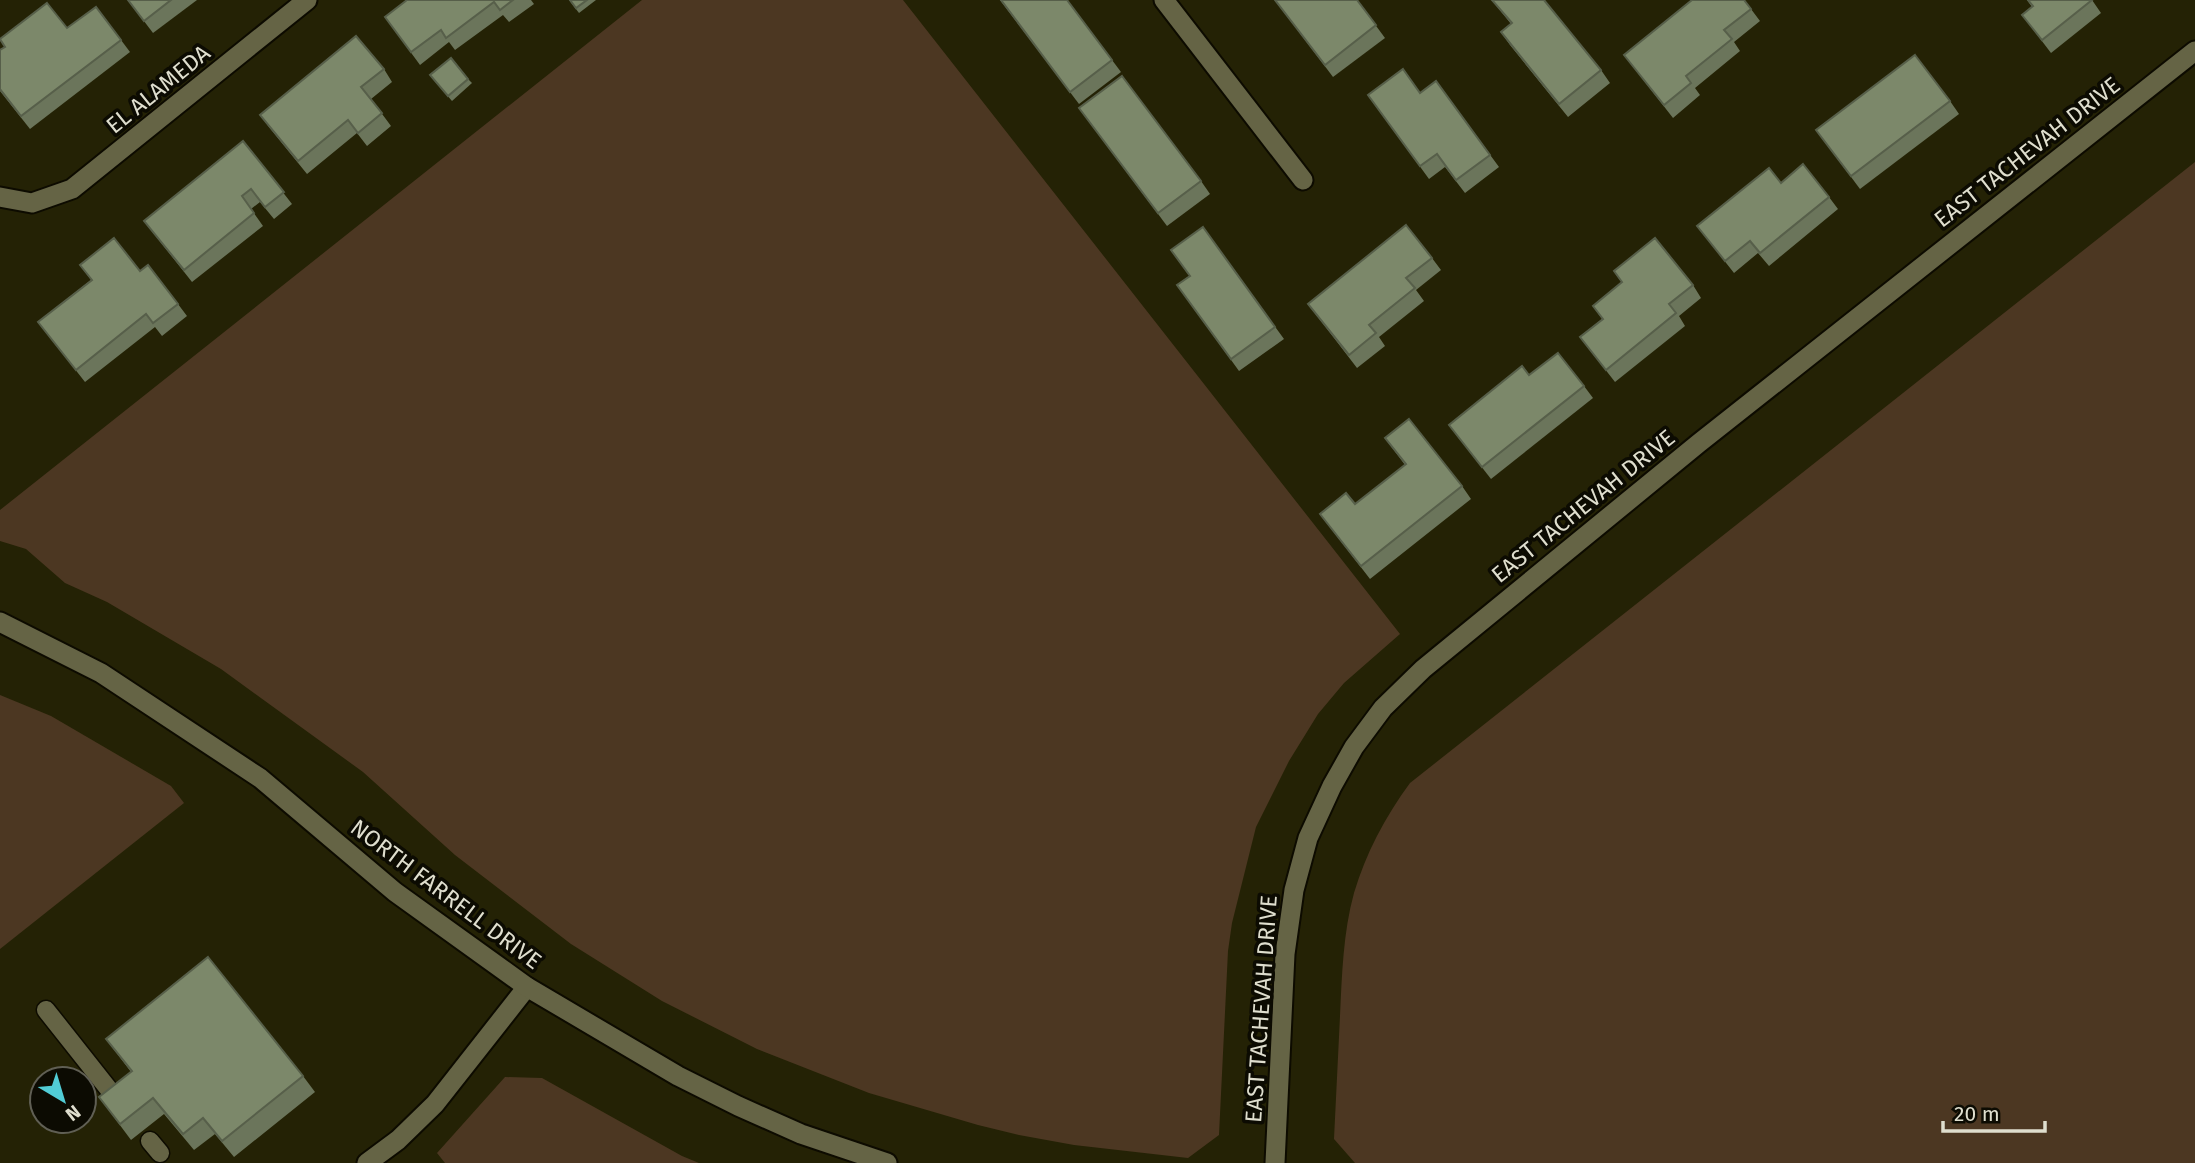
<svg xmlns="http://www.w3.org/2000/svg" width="2195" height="1163" font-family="'Fira Sans',sans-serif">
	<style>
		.green { fill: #4c3722 }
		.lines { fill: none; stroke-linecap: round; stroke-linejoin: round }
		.service-casing { stroke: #0d0b00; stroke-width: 21 }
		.minor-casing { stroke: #0d0b00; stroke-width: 23 }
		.tertiary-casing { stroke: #0d0b00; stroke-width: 23 }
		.service { stroke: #656445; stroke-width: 18 }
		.minor { stroke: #656445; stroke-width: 19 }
		.tertiary { stroke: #656445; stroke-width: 19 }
		.wall { fill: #6b755b }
		.building { fill: #7c886a; stroke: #575f4a; stroke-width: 2 }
		.labels { text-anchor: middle; stroke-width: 7; stroke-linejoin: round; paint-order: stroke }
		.street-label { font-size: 23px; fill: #dfdece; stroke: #0c0b02 }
	</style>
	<rect width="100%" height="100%" fill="#242205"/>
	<g class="green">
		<path d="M642,0H903L1400,634L1344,683L1318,714L1289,761L1256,827L1232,923L1228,951L1219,1135L1188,1158L1074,1145L1019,1135L978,1125L869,1093L757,1049L662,1001L571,944L455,855L363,772L221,669L107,602L65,583L26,549L0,541V510Z"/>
		<path d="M2195,162V1163H1355L1334,1139C1336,1098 1338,1057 1340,1016C1342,975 1343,933 1354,893C1366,853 1385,817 1410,783Z"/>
		<path d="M0,695L51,716L171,786L184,803L0,949Z"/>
		<path d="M505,1077L542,1078L682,1156L699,1163H445L437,1153Z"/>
	</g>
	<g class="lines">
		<g class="service-casing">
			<g id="service">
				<path d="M46,1010L122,1106"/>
				<path d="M150,1141L160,1153"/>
			</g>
		</g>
		<g class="minor-casing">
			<g id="minor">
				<path d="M1164,0L1303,180"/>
				<path d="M0,197L32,203L72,189L307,0"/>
				<path d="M367,1163L398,1140L435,1104L527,987"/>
			</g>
		</g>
		<g class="tertiary-casing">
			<g id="tertiary">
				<path d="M0,622L101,673L260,778L395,892L527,987L678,1076L738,1106L801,1134L887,1163"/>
				<path d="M1275,1163L1285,954L1294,890L1308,838L1332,786L1354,747L1383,708L1423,669L1699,443L2195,51"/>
			</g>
		</g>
		<use href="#service" class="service"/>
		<use href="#minor" class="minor"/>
		<use href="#tertiary" class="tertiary"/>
	</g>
	<g class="wall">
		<path d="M128,0H197L153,33Z"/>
		<path d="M407,0H531L534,4L509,22L503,15L455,50L449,42L420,65L385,17Z"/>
		<path d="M569,0H596L579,13Z"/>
		<path d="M1000,0H1067L1121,72L1079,104Z"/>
		<path d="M1275,0H1357L1385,38L1333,77Z"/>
		<path d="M1492,0L1601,70L1610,83L1568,117L1510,45L1501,32L1511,24Z"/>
		<path d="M2027,0H2092L2101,13L2051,53L2022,15L2032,7Z"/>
		<path d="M1751,9L1760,21L1734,42L1740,51L1695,88L1700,95L1673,118L1624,55Z"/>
		<path d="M67,28L121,40L130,52L30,129L0,91V50Z"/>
		<path d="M384,69L392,82L371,99L391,126L367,146L357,133L307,174L269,127L260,115Z"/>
		<path d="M433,79H468L472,83L452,101Z"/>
		<path d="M1436,81L1499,167L1465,193L1445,167L1429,179L1368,95L1420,93Z"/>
		<path d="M1950,101L1959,114L1860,189L1816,130Z"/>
		<path d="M1079,108L1201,181L1210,194L1167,226Z"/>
		<path d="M243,141L292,204L274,219L260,202L251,209L263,226L192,282L144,221Z"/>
		<path d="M1781,183L1829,197L1838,209L1769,266L1758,253L1734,273L1697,226Z"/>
		<path d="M1203,227L1284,339L1239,371L1177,285L1189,276Z"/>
		<path d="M1432,258L1441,270L1416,290L1424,301L1379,337L1385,346L1357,368L1308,304Z"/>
		<path d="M80,265L140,271L178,304L187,316L162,336L155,327L85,382L38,322L91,280Z"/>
		<path d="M1614,271L1693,285L1701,298L1679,316L1685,326L1615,382L1580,337L1602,319L1593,306L1622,283Z"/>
		<path d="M1529,375L1584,386L1593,398L1491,479L1449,425Z"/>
		<path d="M1385,438L1462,486L1471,499L1370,579L1320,514L1355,504L1405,465Z"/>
		<path d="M106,1039L303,1076L315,1092L234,1157L215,1134L194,1150L164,1114L131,1140L99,1097L131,1072Z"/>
	</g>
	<g class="building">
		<path d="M128,0H171L144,21Z"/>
		<path d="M407,0H513L500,10L494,2L446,38L441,30L411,52L385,17Z"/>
		<path d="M570,0H587L576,8Z"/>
		<path d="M1001,0H1067L1112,60L1070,92Z"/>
		<path d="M1275,0H1357L1376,25L1325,65Z"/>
		<path d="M1492,0H1544L1601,70L1559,104L1501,32L1512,23Z"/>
		<path d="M1692,0H1744L1751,9L1724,30L1732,39L1686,76L1691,83L1664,105L1624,55Z"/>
		<path d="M2028,0H2092L2042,40L2022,15L2033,6Z"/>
		<path d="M47,3L67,28L96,7L121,40L21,116L0,89V50L5,47L0,39Z"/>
		<path d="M356,36L384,69L361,87L382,113L358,133L348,120L298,161L260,115Z"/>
		<path d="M1915,55L1950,101L1851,176L1816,130Z"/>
		<path d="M451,58L468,79L448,96L430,75Z"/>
		<path d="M1403,69L1420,93L1436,81L1490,155L1456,180L1437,154L1420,166L1368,95Z"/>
		<path d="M1122,76L1201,181L1158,213L1079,108Z"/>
		<path d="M243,141L284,192L265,207L251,189L242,196L254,213L184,270L144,221Z"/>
		<path d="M1803,164L1829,197L1760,253L1750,241L1725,261L1697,226L1769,168L1781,183Z"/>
		<path d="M1406,225L1432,258L1406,278L1415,288L1369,325L1376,333L1349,355L1308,304Z"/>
		<path d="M1203,227L1275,327L1231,359L1177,285L1190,276L1171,250Z"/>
		<path d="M114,238L140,271L148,265L178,304L153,323L146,314L76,370L38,322L92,280L80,265Z"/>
		<path d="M1655,238L1693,285L1669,304L1676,313L1606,370L1580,337L1603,319L1593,306L1622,282L1614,271Z"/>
		<path d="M1558,353L1584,386L1482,467L1449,425L1522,366L1529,375Z"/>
		<path d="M1409,419L1462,486L1361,566L1320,514L1346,493L1355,504L1406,464L1385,438Z"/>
		<path d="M208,957L303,1076L222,1141L203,1118L183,1134L153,1098L120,1124L99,1097L132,1071L106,1039Z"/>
	</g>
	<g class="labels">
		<g class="street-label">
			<text transform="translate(158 89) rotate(-39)" y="8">EL ALAMEDA</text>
			<text transform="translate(2027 152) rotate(-38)" y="8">EAST TACHEVAH DRIVE</text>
			<text transform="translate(1583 506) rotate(-39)" y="8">EAST TACHEVAH DRIVE</text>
			<text transform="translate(446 894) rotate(37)" y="8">NORTH FARRELL DRIVE</text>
			<text transform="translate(1261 1009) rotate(-86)" y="8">EAST TACHEVAH DRIVE</text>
		</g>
	</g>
	<g transform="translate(63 1100) rotate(142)"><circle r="33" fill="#0c0b02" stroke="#605f54" stroke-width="2"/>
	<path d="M0-5L12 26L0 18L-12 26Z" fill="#51ccd5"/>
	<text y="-10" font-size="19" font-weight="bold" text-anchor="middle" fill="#dfdece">N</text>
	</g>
	<path d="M1943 1121v10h102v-10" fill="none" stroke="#dfdece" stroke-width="3.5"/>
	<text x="1954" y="1121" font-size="21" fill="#dfdece" stroke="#0c0b02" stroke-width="5" paint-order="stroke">20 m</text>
</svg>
